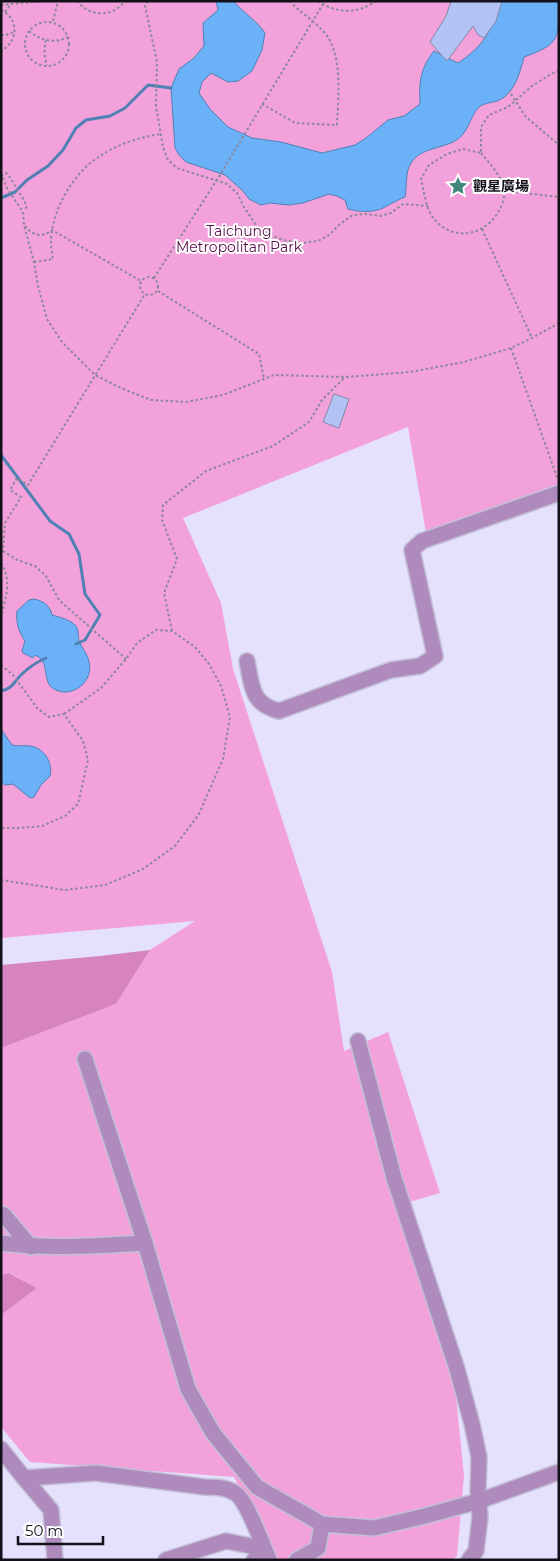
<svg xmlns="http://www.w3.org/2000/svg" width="560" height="1561" font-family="Montserrat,'Noto Sans TC',sans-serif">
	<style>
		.green { fill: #f3a1da }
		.forest { fill: #d683be }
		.water { fill: #6bb1f8; stroke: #5081b5 }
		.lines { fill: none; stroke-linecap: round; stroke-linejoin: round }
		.stream { stroke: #5081b5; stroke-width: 3 }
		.building { fill: #b3c2f5; stroke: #838aa2 }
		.minor-casing { stroke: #c3bfd7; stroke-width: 18 }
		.path { stroke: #8a879a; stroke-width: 2; stroke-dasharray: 2.5 2.5; stroke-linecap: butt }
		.minor { stroke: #af8bbd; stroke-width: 15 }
		.labels { text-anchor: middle; stroke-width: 4; stroke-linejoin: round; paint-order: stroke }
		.poi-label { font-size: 14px; font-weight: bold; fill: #121019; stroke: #fff; text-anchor: start }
		.park-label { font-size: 14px; fill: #580e48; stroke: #fff }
	</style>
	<rect width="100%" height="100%" fill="#e5e0fb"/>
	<path class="green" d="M1,1H559V488L426,533L408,427L183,518L221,603L233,669L332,972L344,1051L388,1032L440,1193L396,1206L454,1377L464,1476L457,1556L452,1560H278L234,1477L30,1462L1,1427V1315L37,1288L10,1273L1,1275V1048L116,1004L150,950L195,921L1,938Z"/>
	<g class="forest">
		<path d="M150,950L116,1004L1,1048V965L100,956Z"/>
		<path d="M9,1273L37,1288L1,1315V1275Z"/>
	</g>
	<g class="water">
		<path d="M216,1H235V3C245,14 257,21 265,33L262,50L252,71L238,81L228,82L211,73L202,82L199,93L210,109L228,127L252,138L281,142L322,153L355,145L366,138L388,120L404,116L420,104C419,82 420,69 434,51L458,63C482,47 494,31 497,1H559C559,39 560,44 524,57C520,73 514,95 497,101C491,103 484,103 479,107C470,116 469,131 458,139C444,149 421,147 411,163C405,172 407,187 405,197C397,200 391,204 383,208C372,213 360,212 348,209L345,200L337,196L329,194L303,203L289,205L270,203L261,205L249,199L243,191L225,175L186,162L179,155L175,148L171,88L179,69L194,58L204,46L203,23L218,10Z"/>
		<path d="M34,599C44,601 50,606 52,615C59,617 71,620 76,626C79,631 78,637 79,641C82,648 88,655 89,662C94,681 73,698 56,690C42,684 49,668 41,659C40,658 37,656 35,655L33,658L23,653L22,651L25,641C18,630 16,623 17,611L29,600Z"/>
		<path d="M1,729L12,745C20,747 30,744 37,748C47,753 53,766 50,776L41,785L34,797L30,798L13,784L5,785L1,782Z"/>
	</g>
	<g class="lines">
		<g class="stream">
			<path d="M1,198L15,192L27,180L48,166L63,150L76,128L86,120L110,116L125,108L148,85L171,88"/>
			<path d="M1,455L50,521L69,534L79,554L85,594L100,615L85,640L76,644"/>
			<path d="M1,691C14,688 13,682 22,674C29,667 37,662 46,658"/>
		</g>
	</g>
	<g class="building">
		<path d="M451,1H502L496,21L484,38L478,35L473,26L447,61L430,42L446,16Z"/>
		<path d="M334,394L349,399L339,428L323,422Z"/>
	</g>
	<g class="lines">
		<g class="minor-casing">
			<g id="minor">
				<path d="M247,661C252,686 251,704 279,711L391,670L420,666L435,656L412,550L422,541L559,493"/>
				<path d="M358,1041L394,1178L457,1369L472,1424L479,1457L478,1490L480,1517L476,1551L469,1560"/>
				<path d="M85,1059L145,1243L188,1389L213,1433L257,1487L322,1524L374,1528L425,1516L479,1501L559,1472"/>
				<path d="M1,1214L4,1215L31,1247"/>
				<path d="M1,1243C49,1249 97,1246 145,1243"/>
				<path d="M1,1449L24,1478L96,1473L205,1487C215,1487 226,1487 235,1493C247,1500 263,1546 269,1560"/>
				<path d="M24,1478L51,1510L55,1560"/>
				<path d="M166,1560L226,1541L251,1546L268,1557L254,1560"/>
				<path d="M297,1560L318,1548L322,1524"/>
			</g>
		</g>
		<g class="path">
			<path d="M77,1C90,17 112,18 125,1"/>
			<path d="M148,1L145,6L157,62L156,106L163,147L168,160L177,168L227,184L237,193L244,207L256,225L268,234L283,240L301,243L318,241L329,235L340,224L353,215L366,214L380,216L391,213L403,204L428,206"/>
			<path d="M318,1C337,14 358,14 376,1"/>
			<path d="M1,5L43,1"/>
			<path d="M1,10C20,19 18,42 1,51"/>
			<path d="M5,12L11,4"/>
			<path d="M53,21L58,1"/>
			<circle cx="47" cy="44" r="22"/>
			<path d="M29,31C42,41 54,44 68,37"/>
			<path d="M1,35H6L15,32"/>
			<path d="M46,40C44,49 44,56 47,65"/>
			<path d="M511,94L526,117L559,145"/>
			<path d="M262,104L295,123L337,125C338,97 344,51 322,30C312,19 299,12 290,1"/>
			<path d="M481,153C490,164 501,175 504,189C505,193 504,199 502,204C492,233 456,245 434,219C426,209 424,192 421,179L429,165L447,154L463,149L481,153V127L489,115L508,107L532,86L551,74L559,71"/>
			<path d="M1,173L7,188L23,212L24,225L34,262L38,286L47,319L62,342L95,375L121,388L151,400L186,402L223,395L274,375L346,377L410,372L464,362L511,348L532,338L559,323"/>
			<path d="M1,176L6,173L9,176L25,202L27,211"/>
			<path d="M505,191L559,197"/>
			<path d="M25,226C33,236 42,238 52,230L141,281"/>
			<path d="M482,229L532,338"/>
			<path d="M34,262L53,259C52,253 51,246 51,240C53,208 73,173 100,156C118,144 140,137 161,134"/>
			<circle cx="149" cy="286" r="9"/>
			<path d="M154,278L220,175L323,4"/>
			<path d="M158,291L259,354L264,379"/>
			<path d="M511,348L558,480"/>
			<path d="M1,551H3L5,523L21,497L10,490L17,478L28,485L145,294"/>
			<path d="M3,551L17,560L35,566L46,576L59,600L126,659"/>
			<path d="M1,563C12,580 6,598 1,616"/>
			<path d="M172,631L164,593L177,559L162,520L163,505L206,471L273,446L309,422L322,400L345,377"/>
			<path d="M1,665L13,675L37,708L49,717L64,714L83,741L88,760L78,804L65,816L42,826L19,828H3L1,826"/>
			<path d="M1,880L65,890L105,885L143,869L175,846L199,814L223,759L230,717L221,686L209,664L195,647L172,631L156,630L137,643L126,659L101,688L64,714"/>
		</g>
		<use href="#minor" class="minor"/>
	</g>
	<defs>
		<g id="sight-bare" transform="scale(1.5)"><path d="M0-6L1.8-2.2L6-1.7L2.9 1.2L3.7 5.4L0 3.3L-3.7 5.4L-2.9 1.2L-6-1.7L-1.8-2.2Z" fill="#40867d" stroke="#fff" stroke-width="2.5" paint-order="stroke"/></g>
	</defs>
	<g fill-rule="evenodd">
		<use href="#sight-bare" x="458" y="186"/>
	</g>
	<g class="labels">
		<g class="poi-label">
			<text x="473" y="191">觀星廣場</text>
		</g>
		<g class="park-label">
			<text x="239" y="236">Taichung<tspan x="239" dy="16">Metropolitan Park</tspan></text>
		</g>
	</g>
	<rect width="560" height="1561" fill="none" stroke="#121019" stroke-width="5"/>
	<path d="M18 1536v8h85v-8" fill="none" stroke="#121019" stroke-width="2.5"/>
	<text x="25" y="1536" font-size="15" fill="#121019" stroke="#ffffff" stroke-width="4" paint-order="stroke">50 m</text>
</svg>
